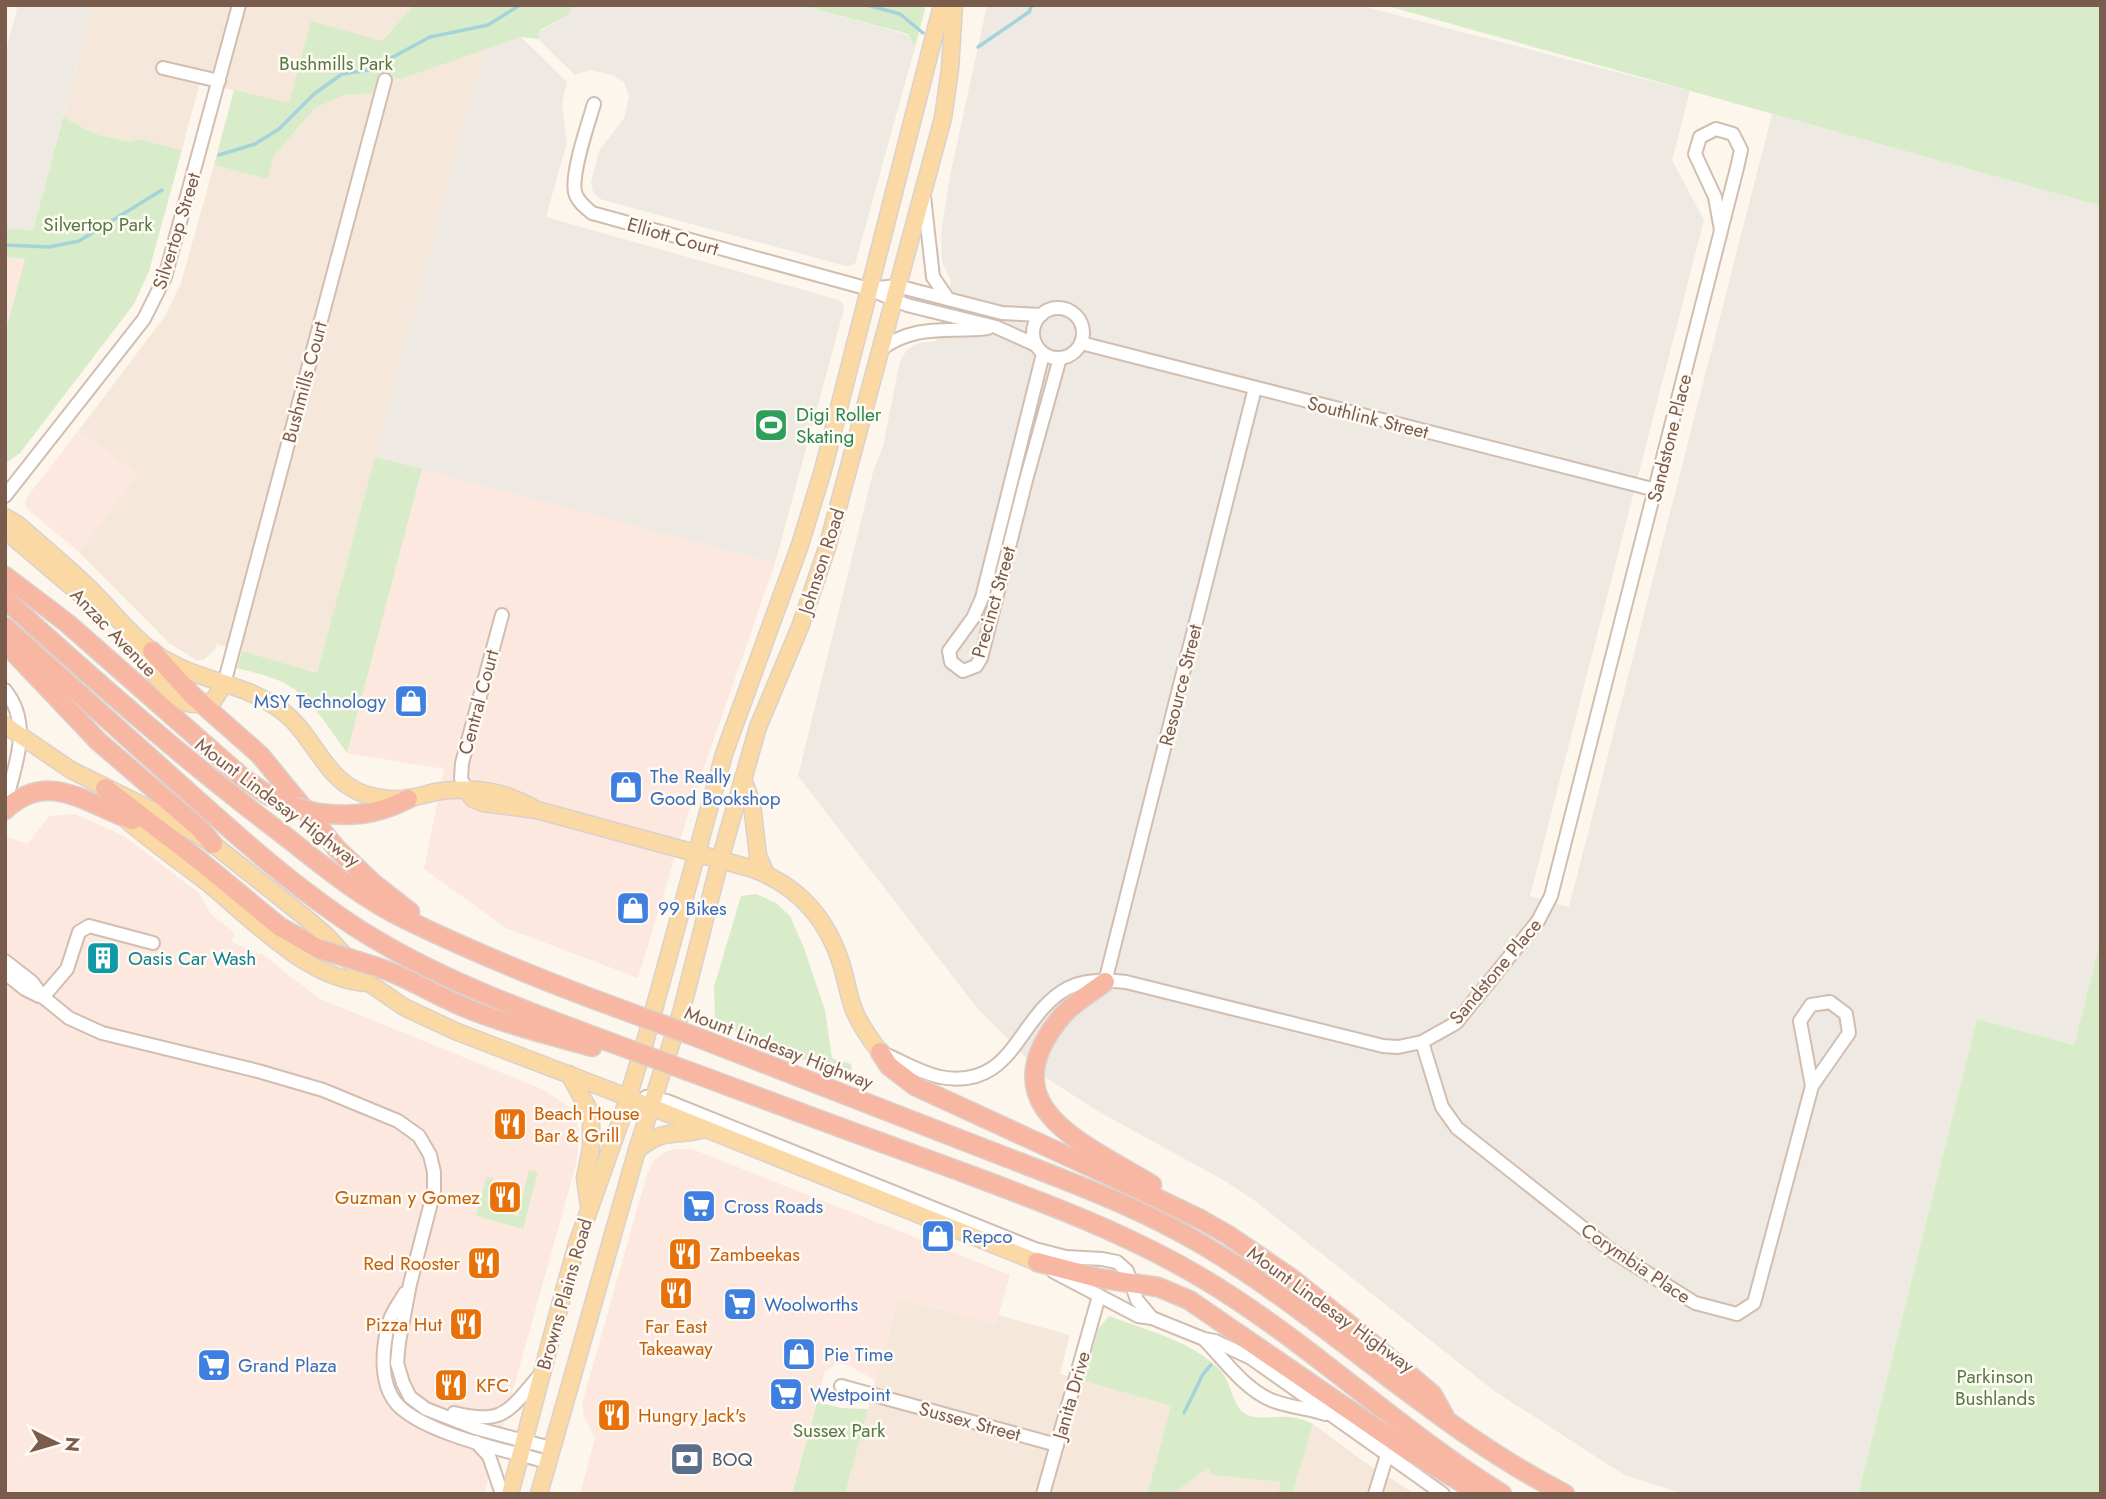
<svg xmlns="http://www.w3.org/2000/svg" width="2106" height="1499" font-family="Jost,sans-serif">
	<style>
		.residential { fill: #f5e8da }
		.commercial { fill: #fde8e0 }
		.industrial { fill: #efe9e4 }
		.green { fill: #d8ecc9 }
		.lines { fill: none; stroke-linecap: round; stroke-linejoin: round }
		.stream { stroke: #a5d3da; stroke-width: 3.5 }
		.minor-casing { stroke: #d1beb0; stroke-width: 16 }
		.major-casing { stroke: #dad1cd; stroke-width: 19 }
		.highway-casing { stroke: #dad1cd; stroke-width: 21 }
		.minor { stroke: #fff; stroke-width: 12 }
		.major { stroke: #fbd9a5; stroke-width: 16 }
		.highway { stroke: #f7b7a3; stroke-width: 18 }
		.highway-bridge-casing { stroke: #dad1cd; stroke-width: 21; stroke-linecap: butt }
		.highway-bridge { stroke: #f7b7a3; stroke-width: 18 }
		.labels { text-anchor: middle; stroke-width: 5; stroke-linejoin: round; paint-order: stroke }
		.park-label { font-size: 19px; fill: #537a41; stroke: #fffaf3 }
		.street-label { font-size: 19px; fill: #7a5c4d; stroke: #fffaf3 }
		.leisure-label { font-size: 19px; fill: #27864d; stroke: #fffaf3; text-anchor: start }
		.shop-label { font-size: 19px; fill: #366cbe; stroke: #fffaf3; text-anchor: start }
		.culture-label { font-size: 19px; fill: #0d838f; stroke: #fffaf3; text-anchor: start }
		.food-label { font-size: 19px; fill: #c56008; stroke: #fffaf3; text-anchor: start }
		.service-label { font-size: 19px; fill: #4e5e75; stroke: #fffaf3; text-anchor: start }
	</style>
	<rect width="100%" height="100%" fill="#fdf6ec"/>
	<g class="residential">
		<path d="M92,5H414L382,41L289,104L200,82L182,150L138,139L130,142L95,134L63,117Z"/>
		<path d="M485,48L317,673L217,644L214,651L203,660H196L169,643L79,552L137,475L79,430L165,316L181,283L214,165L268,179L274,156L315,108L345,95L373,93L379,73L402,79Z"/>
		<path d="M898,1298L995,1324L998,1315L1070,1335L1060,1374L1171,1406L1147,1494H845Z"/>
		<path d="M1313,1424L1363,1461L1415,1494H1292Z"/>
		<path d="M1208,1468L1212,1475L1282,1482L1278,1494H1173Z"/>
	</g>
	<g class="commercial">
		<path d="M5,257L25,259L5,334Z"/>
		<path d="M79,430L137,475L79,552L27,509L25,504L27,497Z"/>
		<path d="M422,469L775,563L689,811L638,978L506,928L424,869L444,769L347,753Z"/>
		<path d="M75,814L124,836L199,893L211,914L234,932L232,942L247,948L246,955L254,957L255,953L262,954L320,999L542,1089L575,1111L579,1136L577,1161L484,1494H5V836L27,844L49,816Z"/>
		<path d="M673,1149H692L1010,1275L996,1324L898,1298L876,1381L850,1366L838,1363L825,1371L792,1494H580L595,1438L584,1417L582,1404L647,1174L653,1162L663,1153Z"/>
	</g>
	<g class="industrial">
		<path d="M18,5H92L33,230L5,228V55Z"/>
		<path d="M572,5H800L908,35L915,47L855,264L846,266L600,199L593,192L591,183L599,151L624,118L629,97L624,82L612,75L590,70L575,75L538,39L540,31L569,15Z"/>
		<path d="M987,5H1358L1690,91L1672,160L1704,220L1530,896L1569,907L1772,114L2101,206V937L2074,1045L1977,1019L1858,1494H1684L1624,1475L1493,1390L1254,1200L1223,1180L1096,1110L1045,1077L977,1008L798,776L873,472L883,446L900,361L907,350L918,343L936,341L951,281L942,262L941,235L949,181Z"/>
		<path d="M521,37L567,82L562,104L567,142L546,217L839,300L843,304L844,309L775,563L375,457L485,48Z"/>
	</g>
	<g class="green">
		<path d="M414,5H572L569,15L540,30L538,39L521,37L401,79L379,73L373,93L345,95L315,108L274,156L268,179L214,165L234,90L289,103L311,21L382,41Z"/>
		<path d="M800,5H926L915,47L908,34Z"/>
		<path d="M1384,5H2101V206Z"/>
		<path d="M63,117L95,134L130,142L138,139L182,150L149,271L134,304L20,453L5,464V334L25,259L5,257V228L33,230Z"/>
		<path d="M375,457L422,469L347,753C329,729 309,693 280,681C266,675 251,672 237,668L242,651L317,673Z"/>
		<path d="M756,894L776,903L790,916L804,948L825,1010L832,1058L851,1064L853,1073L850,1076L841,1075L723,1026L715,1017L714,987L741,896Z"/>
		<path d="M2101,937V1494H1858L1977,1019L2074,1045Z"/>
		<path d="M529,1170L538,1172L523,1229L476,1216L486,1177L493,1178L487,1202L513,1209L511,1214L518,1216Z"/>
		<path d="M1109,1316C1145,1330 1193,1341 1221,1371C1231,1382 1233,1406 1244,1413C1256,1421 1273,1416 1287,1417C1296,1417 1305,1420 1313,1424L1292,1494H1278L1281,1482L1212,1475L1208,1468L1173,1494H1147L1171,1406L1084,1381L1098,1329Z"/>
		<path d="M817,1402L841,1408L868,1409L845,1494H792Z"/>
	</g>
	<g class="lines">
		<g class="stream">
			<path d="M867,5L900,14L923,33"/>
			<path d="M978,47L1029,12L1032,5"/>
			<path d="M219,155L255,144L279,129L314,94L342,74L369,70L430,37L488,25L520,5"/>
			<path d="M5,245L49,247L79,241L162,190"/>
			<path d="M1184,1413L1203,1374L1211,1365"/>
		</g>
		<g class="minor-casing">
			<g id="minor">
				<path d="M163,68L219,81"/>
				<path d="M594,104C588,124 571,173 575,192C577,201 585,207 592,213L869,289L907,305L996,327L1036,345"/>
				<path d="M924,197L933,277L948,299"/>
				<path d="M869,289L897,286L1002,313L1041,315"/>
				<circle cx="1058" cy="333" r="25"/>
				<path d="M1081,343L1656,490"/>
				<path d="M880,350C915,323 948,333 988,328"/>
				<path d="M1043,354L982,598L973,618L949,651L951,662L963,671L976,666L981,658L1026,480L1060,358"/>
				<path d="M5,496L144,319L165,277L239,5"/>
				<path d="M224,684L385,80"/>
				<path d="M5,690C33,725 15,766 5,804"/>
				<path d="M466,790L461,778L462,763L502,615"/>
				<path d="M5,961L32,982L43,997L69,1018L102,1033L258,1071L323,1090L398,1121L419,1136L430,1155L434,1172V1191L410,1284L399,1342L397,1363L403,1383L410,1397L426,1409L475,1428L551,1448"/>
				<path d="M5,973L25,989L39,996"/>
				<path d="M1105,982L1255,388"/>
				<path d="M43,997L67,969L79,932L89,926L153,943"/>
				<path d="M1422,1042L1442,1107L1457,1128L1612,1251L1695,1303L1737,1314L1754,1303L1812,1086L1849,1033L1846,1014L1830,1002L1811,1005L1800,1021L1812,1086"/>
				<path d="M880,1052C900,1060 918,1072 940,1077C1015,1091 1017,1015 1068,988C1085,979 1108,980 1126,982L1383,1046L1398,1047L1422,1042L1456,1023L1538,921L1551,896L1737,168L1741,150L1733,134L1716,129L1700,137L1695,154L1715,197L1721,230"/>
				<path d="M646,1097L667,1101L1035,1249L1066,1257L1102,1259L1117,1262L1127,1271L1137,1300L1152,1318"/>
				<path d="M1054,1272L1138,1316L1152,1318L1204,1339L1215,1341L1251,1358L1443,1494"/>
				<path d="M405,1293C400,1302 392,1312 389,1322C382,1348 378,1388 401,1408C431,1435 508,1451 548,1462"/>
				<path d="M1205,1340C1224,1360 1245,1389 1271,1400C1288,1407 1307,1408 1325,1414"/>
				<path d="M841,1386L1057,1445"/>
				<path d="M454,1413C504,1426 509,1410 540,1375"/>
				<path d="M476,1442L489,1456L502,1494"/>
				<path d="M1043,1494L1099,1296"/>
				<path d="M1375,1494L1387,1455"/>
			</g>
		</g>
		<g class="major-casing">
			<g id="major">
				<path d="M5,517L17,524C42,546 69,568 93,592C112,611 130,635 153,652C194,682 244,681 282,711C312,733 323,775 357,791C371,798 394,801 410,798C418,797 427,794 435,792C476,786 502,790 537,810"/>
				<path d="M5,530L79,593"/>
				<path d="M127,641C140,655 169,696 185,702C195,706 203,705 213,701L224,684"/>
				<path d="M5,725L71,770L178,823L213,844L306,918L328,937L369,983L404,1007L455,1031L609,1090L1037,1262"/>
				<path d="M743,779L752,804L758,856L766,874"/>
				<path d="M466,790L473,799L483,803L537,810L750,868C796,884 826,916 841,963C846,978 848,995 854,1010C860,1025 870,1039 880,1052"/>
				<path d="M123,817C150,841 180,861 208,883C252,919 309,981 369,983"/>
				<path d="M569,1074L588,1108L591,1120V1148L585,1178L589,1206"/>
				<path d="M637,1150C667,1126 673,1138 705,1129"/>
				<path d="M510,1494L562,1298L577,1244L622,1117L645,1042L724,754L800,545L823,470L942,5"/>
				<path d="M539,1494L637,1150L681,1013L720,860L758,727L800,627L827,548L943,118L950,69L954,5"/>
			</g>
		</g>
		<g class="highway-casing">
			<g id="highway">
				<path d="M5,576L67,623L242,777L269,796L294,807"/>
				<path d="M5,599C96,682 187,762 285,836C323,866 363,899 407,920C477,954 549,983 623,1010"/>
				<path d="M5,627C62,678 118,729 175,780C234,833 293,887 360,930C439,980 526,1011 612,1043"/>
				<path d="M5,643L98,741L199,828L213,844"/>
				<path d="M152,651L192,695L260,755L337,849L373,883L410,912"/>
				<path d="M105,788L200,861L280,927L319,949"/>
				<path d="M5,810C48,769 87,804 132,820"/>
				<path d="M318,813C352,817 377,815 408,799"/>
				<path d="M374,966C404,975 429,992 457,1004C500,1023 547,1034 592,1047"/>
				<path d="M1105,982C1091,993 1074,1002 1063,1015C985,1107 1084,1143 1152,1185"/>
				<path d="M699,1038C796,1076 893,1113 990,1151C1062,1179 1136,1205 1203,1245C1329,1320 1434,1427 1565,1494"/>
				<path d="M880,1052L889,1066L915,1086L1117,1179L1200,1219L1228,1235L1291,1278L1361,1334L1432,1394L1444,1415"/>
				<path d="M688,1071C776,1104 863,1136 951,1168C1037,1200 1123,1231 1202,1278C1308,1341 1397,1429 1502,1494"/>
				<path d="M1037,1262L1098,1278L1158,1287L1189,1300L1409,1451L1481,1494"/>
			</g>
		</g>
		<use href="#minor" class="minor"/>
		<use href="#major" class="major"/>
		<use href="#highway" class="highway"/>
		<g class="highway-bridge-casing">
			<g id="highway-bridge">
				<path d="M294,807L318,813"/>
				<path d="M319,949L374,966"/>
				<path d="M623,1010L699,1038"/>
				<path d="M612,1043L688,1071"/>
			</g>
		</g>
		<use href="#highway-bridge" class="highway-bridge"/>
	</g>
	<defs>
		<g id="stadium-square" transform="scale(1.75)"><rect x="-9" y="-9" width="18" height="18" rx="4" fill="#2e9e5b" stroke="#fffaf3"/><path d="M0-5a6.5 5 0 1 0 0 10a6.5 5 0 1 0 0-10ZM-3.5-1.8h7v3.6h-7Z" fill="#fff"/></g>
		<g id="shop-square" transform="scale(1.75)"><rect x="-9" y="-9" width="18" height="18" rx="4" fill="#3f7fe0" stroke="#fffaf3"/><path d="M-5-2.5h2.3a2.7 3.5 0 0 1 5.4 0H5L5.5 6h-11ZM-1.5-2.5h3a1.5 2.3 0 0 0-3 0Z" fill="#fff"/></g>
		<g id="building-square" transform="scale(1.75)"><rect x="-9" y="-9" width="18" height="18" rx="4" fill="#0f9aa8" stroke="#fffaf3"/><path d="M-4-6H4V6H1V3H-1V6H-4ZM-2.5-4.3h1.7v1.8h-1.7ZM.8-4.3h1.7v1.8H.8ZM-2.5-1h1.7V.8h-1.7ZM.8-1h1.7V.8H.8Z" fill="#fff"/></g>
		<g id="restaurant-square" transform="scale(1.75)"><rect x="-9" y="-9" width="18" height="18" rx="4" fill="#e8710a" stroke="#fffaf3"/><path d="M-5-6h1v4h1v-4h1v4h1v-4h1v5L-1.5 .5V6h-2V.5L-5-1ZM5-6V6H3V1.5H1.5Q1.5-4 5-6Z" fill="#fff"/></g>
		<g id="supermarket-square" transform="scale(1.75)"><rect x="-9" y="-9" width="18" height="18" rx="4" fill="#3f7fe0" stroke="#fffaf3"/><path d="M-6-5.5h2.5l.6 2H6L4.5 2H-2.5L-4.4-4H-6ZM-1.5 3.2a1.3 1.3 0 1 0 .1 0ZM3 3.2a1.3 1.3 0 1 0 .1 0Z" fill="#fff"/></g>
		<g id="bank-square" transform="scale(1.75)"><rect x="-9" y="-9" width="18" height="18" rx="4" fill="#5c6f8a" stroke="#fffaf3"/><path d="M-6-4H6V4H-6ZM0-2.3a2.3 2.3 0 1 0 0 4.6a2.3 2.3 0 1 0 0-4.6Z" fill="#fff"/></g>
	</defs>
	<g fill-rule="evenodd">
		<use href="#stadium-square" x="771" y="425"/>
		<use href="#shop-square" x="411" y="701"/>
		<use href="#shop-square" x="626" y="787"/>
		<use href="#shop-square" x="633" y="908"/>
		<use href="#building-square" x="103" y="958"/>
		<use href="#restaurant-square" x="510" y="1124"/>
		<use href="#restaurant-square" x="505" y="1197"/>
		<use href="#supermarket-square" x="699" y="1206"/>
		<use href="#shop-square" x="938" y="1236"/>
		<use href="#restaurant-square" x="685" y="1254"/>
		<use href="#restaurant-square" x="484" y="1263"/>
		<use href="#restaurant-square" x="676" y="1293"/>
		<use href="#supermarket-square" x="740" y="1304"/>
		<use href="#restaurant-square" x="466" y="1324"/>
		<use href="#shop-square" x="799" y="1354"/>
		<use href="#supermarket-square" x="214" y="1365"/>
		<use href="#restaurant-square" x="451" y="1385"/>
		<use href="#supermarket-square" x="786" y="1394"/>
		<use href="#restaurant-square" x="614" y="1415"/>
		<use href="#bank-square" x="687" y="1459"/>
	</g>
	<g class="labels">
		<g class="park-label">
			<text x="336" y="70">Bushmills Park</text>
			<text x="98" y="231">Silvertop Park</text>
			<text x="1995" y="1383">Parkinson<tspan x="1995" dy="22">Bushlands</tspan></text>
			<text x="839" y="1437">Sussex Park</text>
		</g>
		<g class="street-label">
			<text transform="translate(176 231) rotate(-73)" y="7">Silvertop Street</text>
			<text transform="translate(673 236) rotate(16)" y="7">Elliott Court</text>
			<text transform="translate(304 382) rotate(-75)" y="7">Bushmills Court</text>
			<text transform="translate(1368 417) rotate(14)" y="7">Southlink Street</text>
			<text transform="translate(1669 438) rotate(-76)" y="7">Sandstone Place</text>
			<text transform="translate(821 561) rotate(-72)" y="7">Johnson Road</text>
			<text transform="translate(993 602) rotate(-74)" y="7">Precinct Street</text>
			<text transform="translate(114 632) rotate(46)" y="7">Anzac Avenue</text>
			<text transform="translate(1180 685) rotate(-76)" y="7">Resource Street</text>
			<text transform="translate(478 702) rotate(-75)" y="7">Central Court</text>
			<text transform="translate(278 802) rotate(37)" y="7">Mount Lindesay Highway</text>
			<text transform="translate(1495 971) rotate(-50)" y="7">Sandstone Place</text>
			<text transform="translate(779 1047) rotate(21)" y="7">Mount Lindesay Highway</text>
			<text transform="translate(1636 1263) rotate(34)" y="7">Corymbia Place</text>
			<text transform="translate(564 1294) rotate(-74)" y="7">Browns Plains Road</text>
			<text transform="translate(1331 1309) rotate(36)" y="7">Mount Lindesay Highway</text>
			<text transform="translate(1071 1395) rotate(-74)" y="7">Janita Drive</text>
			<text transform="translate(970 1421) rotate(15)" y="7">Sussex Street</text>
		</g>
		<g class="leisure-label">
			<text x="796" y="421">Digi Roller<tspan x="796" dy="22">Skating</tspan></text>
		</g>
		<g class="shop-label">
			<text x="386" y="708" text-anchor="end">MSY Technology</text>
			<text x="650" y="783">The Really<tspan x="650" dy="22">Good Bookshop</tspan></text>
			<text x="658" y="915">99 Bikes</text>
			<text x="724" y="1213">Cross Roads</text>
			<text x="962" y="1243">Repco</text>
			<text x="764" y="1311">Woolworths</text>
			<text x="824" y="1361">Pie Time</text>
			<text x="238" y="1372">Grand Plaza</text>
			<text x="810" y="1401">Westpoint</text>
		</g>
		<g class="culture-label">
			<text x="128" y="965">Oasis Car Wash</text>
		</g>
		<g class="food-label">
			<text x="534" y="1120">Beach House<tspan x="534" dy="22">Bar &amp; Grill</tspan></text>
			<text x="480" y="1204" text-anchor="end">Guzman y Gomez</text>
			<text x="710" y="1261">Zambeekas</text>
			<text x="460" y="1270" text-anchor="end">Red Rooster</text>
			<text x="442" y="1331" text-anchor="end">Pizza Hut</text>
			<text x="676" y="1333" text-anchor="middle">Far East<tspan x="676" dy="22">Takeaway</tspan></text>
			<text x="476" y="1392">KFC</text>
			<text x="638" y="1422">Hungry Jack's</text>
		</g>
		<g class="service-label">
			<text x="712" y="1466">BOQ</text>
		</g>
	</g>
	<rect width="2106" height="1499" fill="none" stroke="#7a5c4d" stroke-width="14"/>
	<g transform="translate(56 1443) rotate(95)" stroke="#fffaf3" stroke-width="5" paint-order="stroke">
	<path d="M0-5L12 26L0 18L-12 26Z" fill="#7a5c4d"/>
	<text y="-10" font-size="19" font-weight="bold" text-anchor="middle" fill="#7a5c4d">N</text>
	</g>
</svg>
